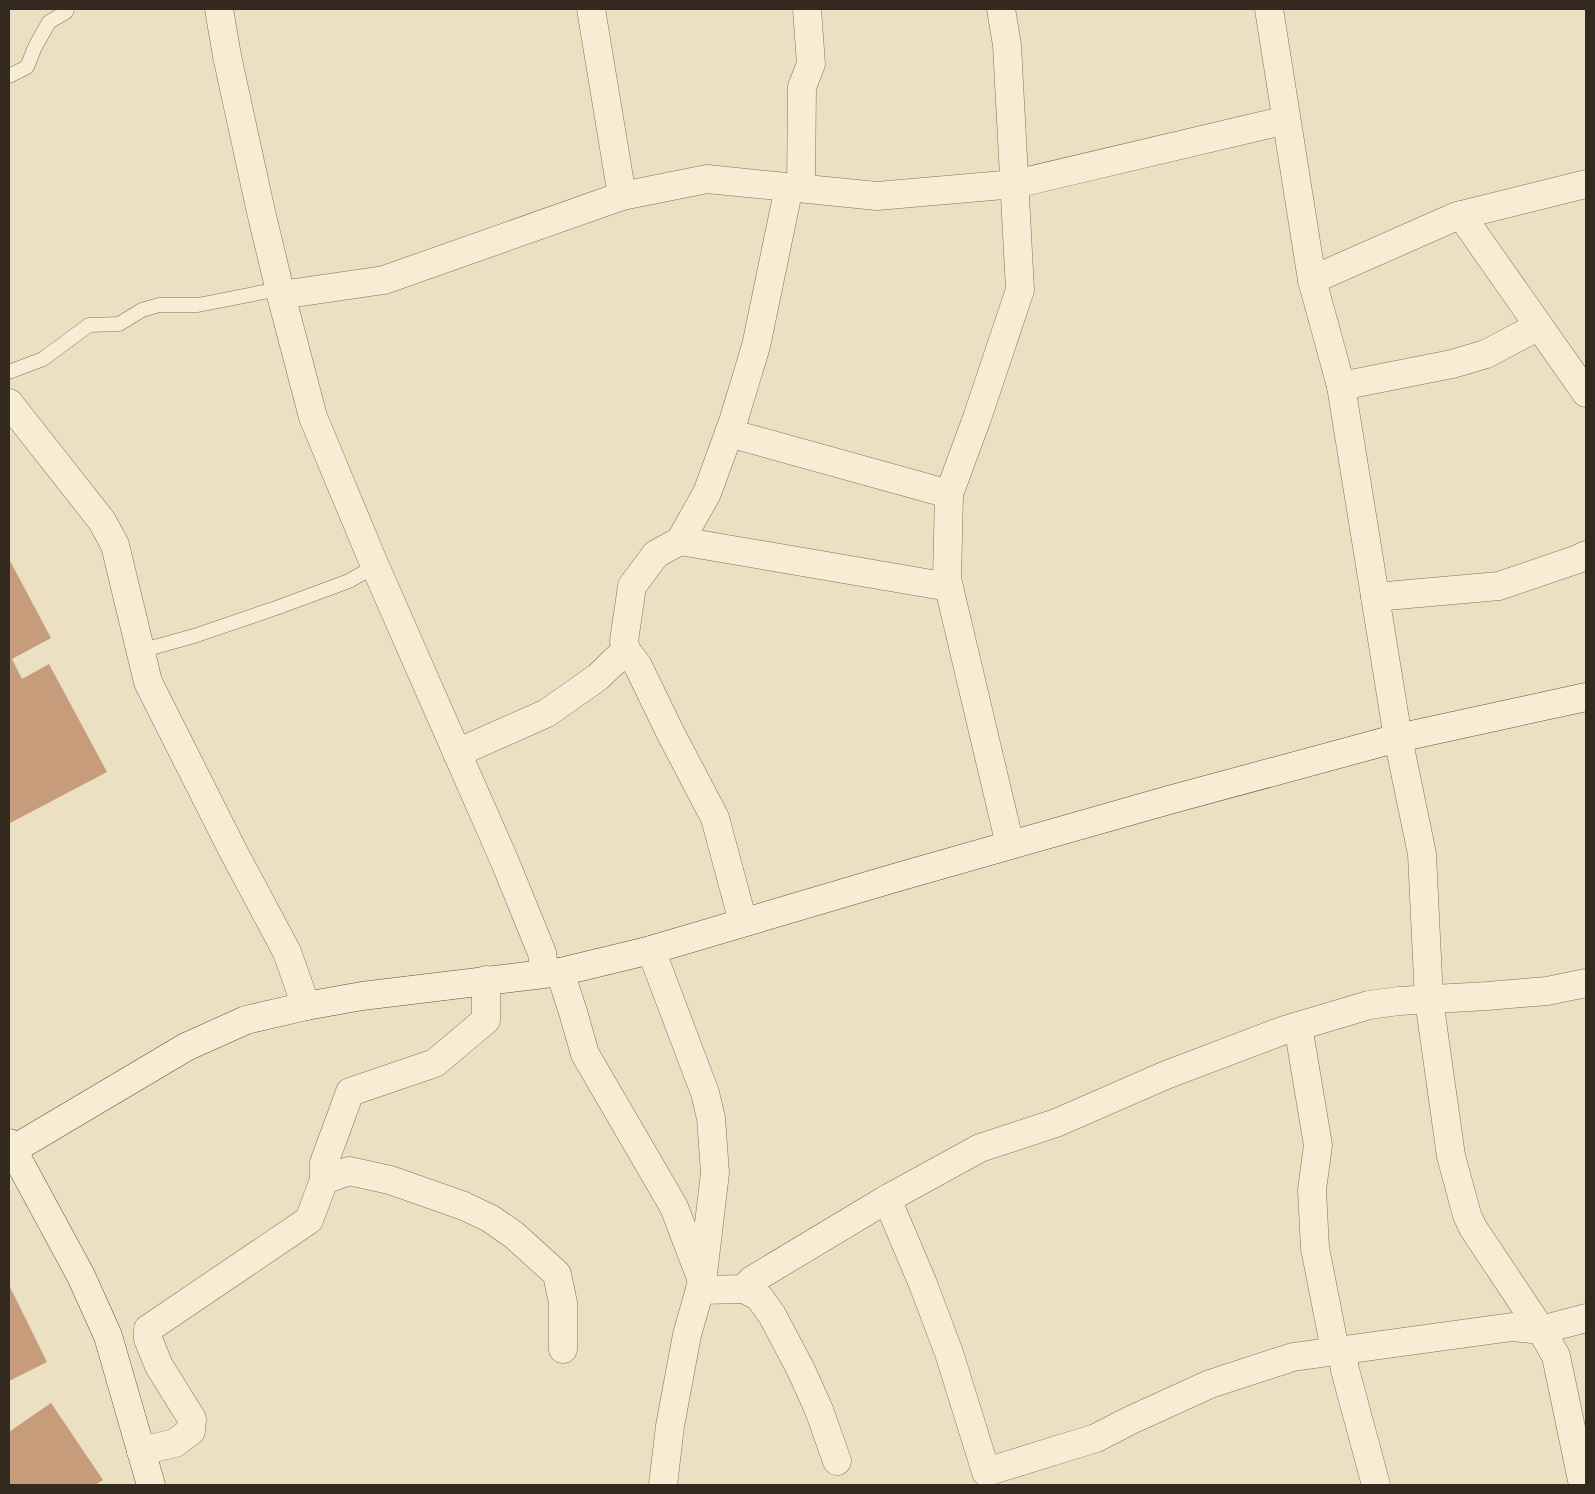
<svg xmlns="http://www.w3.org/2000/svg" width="1595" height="1494" font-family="'Source Serif 4',serif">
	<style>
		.building { fill: #c69c7a }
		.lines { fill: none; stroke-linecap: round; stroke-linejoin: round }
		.lane-casing { stroke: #83715a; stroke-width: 15 }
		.street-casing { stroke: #83715a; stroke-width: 29 }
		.secondary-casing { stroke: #65523e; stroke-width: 29 }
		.lane { stroke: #f6edd4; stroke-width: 14 }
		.street { stroke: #f6edd4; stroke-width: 28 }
		.secondary { stroke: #f6edd4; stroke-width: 28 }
	</style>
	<rect width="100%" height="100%" fill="#ebe0c2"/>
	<g class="building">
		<path d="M9,559L51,638L12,659L22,679L49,664L107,772L10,823L9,820Z"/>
		<path d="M9,1285L47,1362L9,1381Z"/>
		<path d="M51,1403L103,1480L95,1485H9V1432Z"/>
	</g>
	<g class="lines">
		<g class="lane-casing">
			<g id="lane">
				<path d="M9,76L27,67L35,47L49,22L66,12L67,9"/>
				<path d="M9,372L43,359L89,325L119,324L142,310L159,305H198L279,289"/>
				<path d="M140,651L194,636L276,608L349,581L375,566"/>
			</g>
		</g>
		<g class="street-casing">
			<g id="street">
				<path d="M219,9L227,56L261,212L281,295L313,417L375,566L505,862L542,953L545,973"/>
				<path d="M591,9L622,196"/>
				<path d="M1001,9L1007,45L1020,290L977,418L949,494L947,579L1010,845"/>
				<path d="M1269,9L1312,280L1341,386L1398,738L1422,854L1429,1000L1451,1156L1467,1215L1473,1228L1541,1330L1556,1356L1583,1485"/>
				<path d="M801,188L802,87L811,64L807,9"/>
				<path d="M1461,215L1586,393"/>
				<path d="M1312,280L1457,216L1586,184"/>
				<path d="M281,295L384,280L622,196L707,179L877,196L1015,184L1286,120"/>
				<path d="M1341,386L1452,364L1486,354L1539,326"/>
				<path d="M9,403L102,521L115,545L148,682L233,851L287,952L306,1006"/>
				<path d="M729,433L949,494"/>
				<path d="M680,541L949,587"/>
				<path d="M1375,597L1499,586L1578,559L1586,555"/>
				<path d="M626,650L638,666L670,732L715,818L743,922"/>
				<path d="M457,753L547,713L598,677L626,650L624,641L632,586L656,554L680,541L707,493L733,422L756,346L789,187"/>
				<path d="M651,950L705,1093L711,1118L715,1173L702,1282L687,1335L670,1426L663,1485"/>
				<path d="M560,972L573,1012L585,1054L674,1207L701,1278"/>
				<path d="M1298,1026L1318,1145L1312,1190L1315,1248L1335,1350"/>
				<path d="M324,1180V1163L350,1092L435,1063L486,1020V980"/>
				<path d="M887,1199L923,1284L949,1353L986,1472L1096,1438L1131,1420L1210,1384L1293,1357L1512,1327L1541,1330L1586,1318"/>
				<path d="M744,1289L759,1297L772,1315L801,1370L819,1410L837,1461"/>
				<path d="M700,1290L744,1289L752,1280L887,1199L980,1148L1056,1123L1166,1075L1282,1031L1369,1005L1399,1001L1487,996L1547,991L1586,983"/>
				<path d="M1342,1349L1345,1370L1376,1485"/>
				<path d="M141,1451L175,1443L191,1431L192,1419L159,1366L148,1339V1329L309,1220L324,1180L349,1171L390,1180L464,1206L491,1219L514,1235L557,1274L563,1303V1349"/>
			</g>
		</g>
		<g class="secondary-casing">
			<g id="secondary">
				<path d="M9,1143L81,1276L108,1336L151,1485"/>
				<path d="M9,1152L186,1047L246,1020L306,1006L362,996L560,972L651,950L898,877L1169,800L1398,738L1586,697"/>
			</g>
		</g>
		<use href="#lane" class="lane"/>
		<use href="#street" class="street"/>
		<use href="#secondary" class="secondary"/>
	</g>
	<rect width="1595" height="1494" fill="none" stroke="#34291e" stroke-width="20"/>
</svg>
